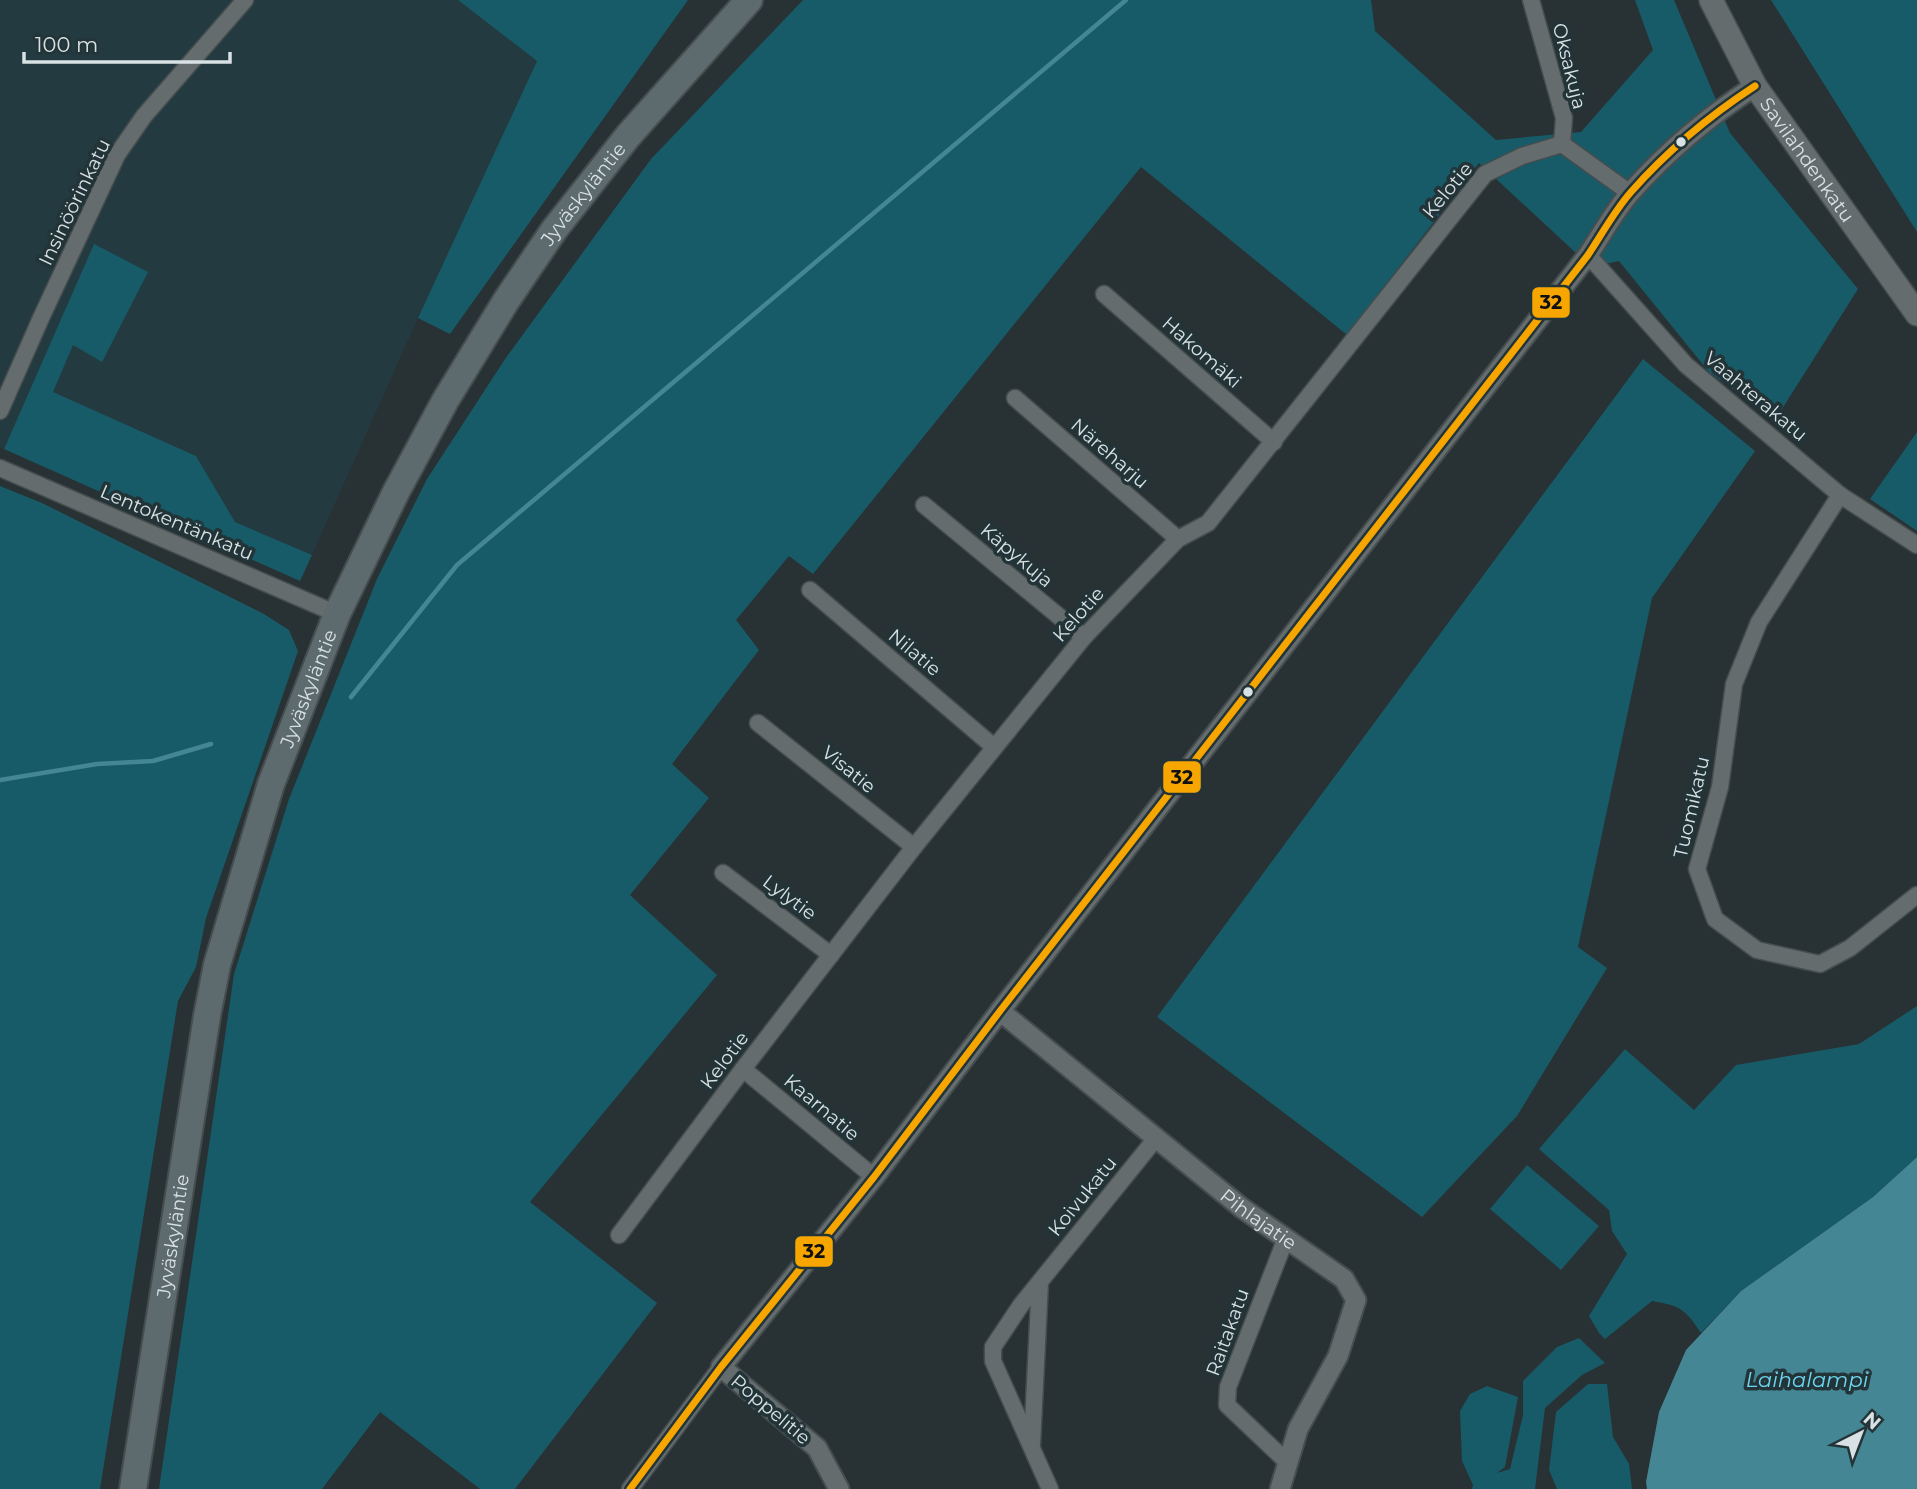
<svg xmlns="http://www.w3.org/2000/svg" width="1917" height="1489" font-family="Montserrat,sans-serif">
	<style>
		.built { fill: #233b40 }
		.green { fill: #185b68 }
		.water { fill: #458695 }
		.lines { fill: none; stroke-linecap: round; stroke-linejoin: round }
		.stream { stroke: #458695; stroke-width: 4.5 }
		.minor-casing { stroke: #454d4e; stroke-width: 19 }
		.tertiary-casing { stroke: #454d4e; stroke-width: 23 }
		.secondary-casing { stroke: #454d4e; stroke-width: 26 }
		.trunk-casing { stroke: #454d4e; stroke-width: 30 }
		.minor { stroke: #646c6e; stroke-width: 16 }
		.tertiary { stroke: #646c6e; stroke-width: 19 }
		.secondary { stroke: #646c6e; stroke-width: 23 }
		.trunk { stroke: #5d6a6e; stroke-width: 26 }
		.bus-1-casing { stroke: #233438; stroke-width: 12 }
		.bus-1 { stroke: #f7a600; stroke-width: 7 }
		.bus-dot { fill: #d8e2e5; stroke: #233438; stroke-width: 2.5 }
		.labels { text-anchor: middle; stroke-width: 7; stroke-linejoin: round; paint-order: stroke }
		.street-label { font-size: 19px; fill: #d8e2e5; stroke: #233438 }
		.water-label { font-size: 21px; font-style: italic; fill: #6bd6ef; stroke: #233438 }
		.line-badge { stroke: #233438; stroke-width: 2.5 }
		.pale-badge-label { font-size: 19px; text-anchor: middle; font-weight: bold; fill: #111 }
	</style>
	<rect width="100%" height="100%" fill="#283133"/>
	<path class="built" d="M0,0H458L537,61L418,318L312,555L235,522L196,456L52,392L73,344L102,361L94,244L4,449L0,447Z"/>
	<g class="green">
		<path d="M458,0H688L450,334L418,318L537,61Z"/>
		<path d="M803,0H1371L1375,31L1496,140L1581,132L1653,50L1635,0H1674L1730,133L1858,289L1775,420L1709,372L1619,261L1591,267L1479,163L1347,335L1141,167L813,574L789,556L736,620L759,650L672,764L709,798L630,895L717,975L530,1202L657,1303L515,1489H480L380,1412L322,1489H159L234,974L289,799L377,579L427,479L505,359L651,159Z"/>
		<path d="M1771,0H1917V232Z"/>
		<path d="M94,244L148,272L102,362L73,345L53,392L196,456L235,522L312,555L300,581L4,449Z"/>
		<path d="M1643,359L1755,451L1652,598L1578,947L1607,968L1517,1116L1422,1217L1157,1017Z"/>
		<path d="M1917,432V531L1870,499Z"/>
		<path d="M0,486L42,503L264,614L289,630L298,651L206,918L196,967L178,1001L100,1489H0Z"/>
		<path d="M1917,1006V1157L1873,1197L1741,1291L1701,1333C1685,1309 1681,1306 1652,1301L1605,1339L1599,1333L1589,1316L1627,1254L1612,1231L1609,1210L1539,1149L1625,1049L1694,1110L1736,1065L1859,1044Z"/>
		<path d="M1527,1165L1599,1226L1561,1270L1490,1209Z"/>
		<path d="M1579,1338L1605,1363L1582,1375L1545,1408L1535,1489H1472L1473,1485L1462,1461L1460,1411L1470,1394L1487,1386L1518,1397L1505,1467L1497,1473L1510,1469L1523,1415V1381L1557,1347Z"/>
		<path d="M1588,1384H1607L1613,1437L1629,1464L1632,1489H1557L1549,1470L1556,1412Z"/>
	</g>
	<path class="water" d="M1917,1157V1489H1647L1646,1482L1659,1412L1686,1350L1741,1291L1873,1197Z"/>
	<g class="lines">
		<g class="stream">
			<path d="M351,697L457,565L1126,0"/>
			<path d="M0,780L97,764L153,761L211,744"/>
		</g>
		<g class="minor-casing">
			<g id="minor">
				<path d="M1531,0L1564,118L1562,144"/>
				<path d="M1588,255L1686,365L1840,495L1917,545"/>
				<path d="M1104,294L1274,442"/>
				<path d="M1015,398L1178,539"/>
				<path d="M0,411L41,318L117,155L144,116L245,0"/>
				<path d="M0,468L337,614"/>
				<path d="M1840,495L1759,622L1734,684L1720,787L1697,869L1715,919L1757,950L1820,964L1850,948L1917,895"/>
				<path d="M924,505L1084,637"/>
				<path d="M810,590L994,747"/>
				<path d="M758,723L914,847"/>
				<path d="M723,873L831,955"/>
				<path d="M743,1069L874,1177"/>
				<path d="M619,1235L743,1069L914,847L1084,637L1178,539L1208,523L1485,174L1522,156L1562,144L1630,193"/>
				<path d="M1286,1238L1228,1387L1227,1405L1286,1461"/>
				<path d="M1032,1444L1040,1282"/>
				<path d="M630,1489L721,1367"/>
				<path d="M1050,1489L993,1361V1347L1021,1305L1157,1137"/>
			</g>
		</g>
		<g class="tertiary-casing">
			<g id="tertiary">
				<path id="s1" d="M1000,1011L1242,1208L1344,1279L1356,1300L1338,1356L1298,1429L1280,1489"/>
				<path d="M839,1489L817,1448L721,1367L874,1177L1000,1011L1588,255C1602,234 1615,210 1631,192C1668,150 1709,116 1755,86"/>
			</g>
		</g>
		<g class="secondary-casing">
			<g id="secondary">
				<path id="s2" d="M1711,0L1755,86L1917,314"/>
			</g>
		</g>
		<g class="trunk-casing">
			<g id="trunk">
				<path id="s3" d="M133,1489L207,1016L217,965L271,784L337,614L396,492L445,401L506,301L554,230L628,136L749,0"/>
			</g>
		</g>
		<use href="#minor" class="minor"/>
		<use href="#tertiary" class="tertiary"/>
		<use href="#secondary" class="secondary"/>
		<use href="#trunk" class="trunk"/>
		<g class="bus-1-casing">
			<path id="bus-1" d="M630,1489L721,1367L874,1177L1000,1011L1588,255C1602,234 1615,210 1631,192C1668,150 1709,116 1755,86"/>
		</g>
		<use href="#bus-1" class="bus-1"/>
	</g>
	<g class="bus-dot">
		<circle cx="1681" cy="142" r="6"/>
		<circle cx="1248" cy="692" r="6"/>
	</g>
	<g class="labels">
		<g class="street-label">
			<text transform="translate(1570 66) rotate(76)" y="7">Oksakuja</text>
			<text dy="7" stroke="none"><textPath href="#s2" startOffset="187">Savilahdenkatu</textPath></text>
			<text transform="translate(1447 190) rotate(-50)" y="7">Kelotie</text>
			<text dy="7" stroke="none"><textPath href="#s3" startOffset="1390">Jyväskyläntie</textPath></text>
			<text transform="translate(74 202) rotate(-64)" y="7">Insinöörinkatu</text>
			<text transform="translate(1202 352) rotate(41)" y="7">Hakomäki</text>
			<text transform="translate(1756 396) rotate(40)" y="7">Vaahterakatu</text>
			<text transform="translate(1110 453) rotate(41)" y="7">Näreharju</text>
			<text transform="translate(177 522) rotate(23)" y="7">Lentokentänkatu</text>
			<text transform="translate(1017 555) rotate(40)" y="7">Käpykuja</text>
			<text transform="translate(1078 614) rotate(-48)" y="7">Kelotie</text>
			<text transform="translate(915 652) rotate(40)" y="7">Nilatie</text>
			<text dy="7" stroke="none"><textPath href="#s3" startOffset="822">Jyväskyläntie</textPath></text>
			<text transform="translate(849 769) rotate(39)" y="7">Visatie</text>
			<text transform="translate(1691 807) rotate(-77)" y="7">Tuomikatu</text>
			<text transform="translate(790 897) rotate(37)" y="7">Lylytie</text>
			<text transform="translate(724 1060) rotate(-53)" y="7">Kelotie</text>
			<text transform="translate(822 1107) rotate(40)" y="7">Kaarnatie</text>
			<text transform="translate(1082 1196) rotate(-51)" y="7">Koivukatu</text>
			<text dy="7" stroke="none"><textPath href="#s1" startOffset="332">Pihlajatie</textPath></text>
			<text dy="7" stroke="none"><textPath href="#s3" startOffset="256">Jyväskyläntie</textPath></text>
			<text transform="translate(1227 1332) rotate(-70)" y="7">Raitakatu</text>
			<text transform="translate(771 1409) rotate(40)" y="7">Poppelitie</text>
		</g>
		<g class="water-label">
			<text x="1807" y="1387">Laihalampi</text>
		</g>
	</g>
	<g class="line-badge">
		<rect x="1531" y="286" width="40" height="33" rx="7" fill="#f7a600"/>
		<rect x="1162" y="760" width="40" height="34" rx="7" fill="#f7a600"/>
		<rect x="794" y="1235" width="40" height="33" rx="7" fill="#f7a600"/>
	</g>
	<g class="pale-badge-label">
		<text x="1551" y="309">32</text>
		<text x="1182" y="784">32</text>
		<text x="814" y="1258">32</text>
	</g>
	<g transform="translate(1861 1433) rotate(42)" stroke="#233438" stroke-width="5" paint-order="stroke">
	<path d="M0-5L12 26L0 18L-12 26Z" fill="#d8e2e5"/>
	<text y="-10" font-size="19" font-weight="bold" text-anchor="middle" fill="#d8e2e5">N</text>
	</g>
	<path d="M24 52v10h206v-10" fill="none" stroke="#d8e2e5" stroke-width="3.5"/>
	<text x="35" y="52" font-size="21" fill="#d8e2e5" stroke="#233438" stroke-width="5" paint-order="stroke">100 m</text>
</svg>
